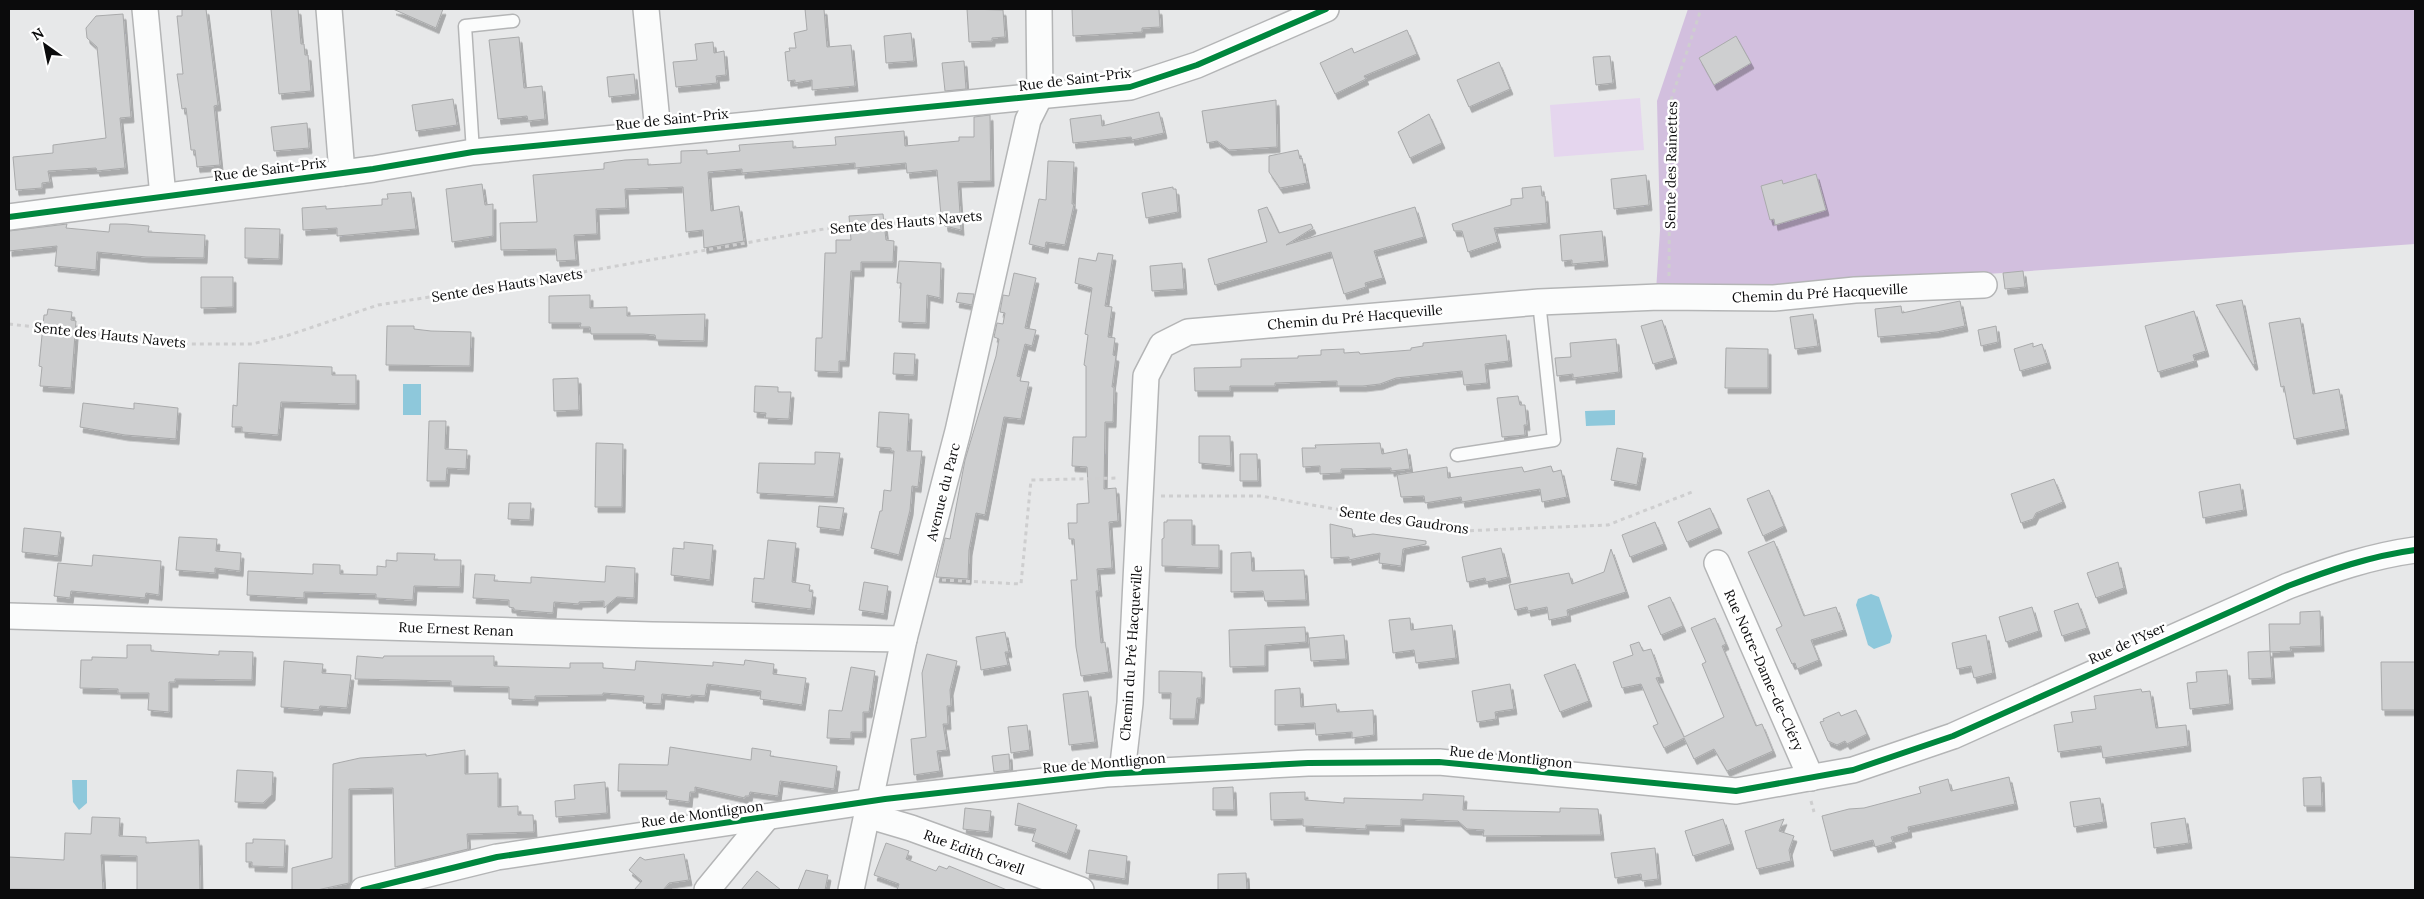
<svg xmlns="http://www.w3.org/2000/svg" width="2424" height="899" font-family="Lora,serif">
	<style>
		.green { fill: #e5d6ee }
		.forest { fill: #d2bfde }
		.water { fill: #8ec8db }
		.building { fill: #cecfd0; stroke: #a9aaab; filter: url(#shadow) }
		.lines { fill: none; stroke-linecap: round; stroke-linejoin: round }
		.service-casing { stroke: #b4b5b6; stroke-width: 15 }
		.minor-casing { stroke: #b4b5b6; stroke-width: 28 }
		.path { stroke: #cececf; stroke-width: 3; stroke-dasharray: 4 4; stroke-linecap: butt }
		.service { stroke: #fbfcfc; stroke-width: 12 }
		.minor { stroke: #fbfcfc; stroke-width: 25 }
		.cycleway-casing { stroke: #fff; stroke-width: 9 }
		.cycleway { stroke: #00873e; stroke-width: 6 }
		.labels { text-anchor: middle; stroke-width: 5; stroke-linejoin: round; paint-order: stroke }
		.street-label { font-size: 14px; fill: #0b0b0c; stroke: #fff }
	</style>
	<defs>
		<filter id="shadow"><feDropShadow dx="3" dy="5.5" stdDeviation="0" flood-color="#0004"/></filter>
	</defs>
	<rect width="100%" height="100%" fill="#e7e8e9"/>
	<path class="green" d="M1640,98L1644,150L1554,157L1550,105Z"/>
	<path class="forest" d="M1688,9H2415V244L1858,283L1656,291L1660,230L1657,101Z"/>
	<g class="water">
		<rect x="403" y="384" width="18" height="31"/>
		<path d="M1615,410V425L1586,426L1585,411Z"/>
		<path d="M1871,594L1879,597L1892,636L1890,643L1874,649L1868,645L1856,605L1858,599Z"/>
		<path d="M72,780H87V803L79,810L73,802Z"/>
	</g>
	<g class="building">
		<path d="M182,9H206L218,105L214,106L220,165L197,167L195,150H191L186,108L182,109L177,74H183L177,16H182Z"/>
		<path d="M271,9H298L301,44H304L305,55H308L311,91L279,94Z"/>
		<path d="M393,9H443L436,28Z"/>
		<path d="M805,9H824L827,47L851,45L855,86L812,90V80L795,83V80L788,81L785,52L790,51L789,48H796L794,33L807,30Z"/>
		<path d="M967,9L1003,10L1005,37L992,38V41L969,42Z"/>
		<path d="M1072,9H1159L1160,27L1142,28V32L1073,36Z"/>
		<path d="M123,14L131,117L120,118L125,168L97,171L96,168L48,171L50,182L42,183V188L16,190L13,157L53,153V145L106,138L97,47L87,38L86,28L96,16Z"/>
		<path d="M1407,30L1417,54L1364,76L1366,79L1335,94L1320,63L1352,48L1354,53Z"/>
		<path d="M911,33L914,61L886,63L884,36Z"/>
		<path d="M1736,36L1751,63L1714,85L1699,58Z"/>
		<path d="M519,37L524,88L542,86L545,119L528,121L527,116L498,119L489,40Z"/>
		<path d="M713,42L714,53L724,51L726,75L716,76L717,83L676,87L673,62L697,60L695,44Z"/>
		<path d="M1610,56L1613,83L1596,85L1593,57Z"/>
		<path d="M964,61L966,89L945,91L942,63Z"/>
		<path d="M1499,62L1510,89L1469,107L1457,80Z"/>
		<path d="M634,74L636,94L609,97L607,77Z"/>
		<path d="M453,99L457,125L416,131L412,105Z"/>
		<path d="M1276,100L1277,147L1229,150L1217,141L1207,143L1202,111Z"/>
		<path d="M1159,112L1164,133L1132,140L1131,137L1073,143L1070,119L1101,115L1102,126Z"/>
		<path d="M1429,114L1442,143L1410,158L1398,132Z"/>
		<path d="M990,115L991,181L958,182L961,230L945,226L944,216H941L937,170L907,173L906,163L855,168V163L742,173V169L708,172L711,211L739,206L744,241L704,248L703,230L686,232L683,187L625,189L626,208L596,209L597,234L574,235L576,260L557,261L556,249L501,250L500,223L537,222L533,175L604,169V163L625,160L648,159V165L681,163V151L707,150V154L740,151L739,145L793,141V148L836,145L835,137L904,131L905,146L959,141V137H974V117Z"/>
		<path d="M307,123L309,148L274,151L271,127Z"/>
		<path d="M1298,150L1300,159L1302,158L1307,183L1280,188L1269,172V156Z"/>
		<path d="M1048,161L1074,162L1072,204H1074L1065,245L1046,242L1045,248L1029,244L1039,199L1046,200Z"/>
		<path d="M1816,174L1826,210L1775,225L1774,219L1770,220L1761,186L1782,180L1783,184Z"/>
		<path d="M1646,175L1649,205L1614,209L1611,179Z"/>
		<path d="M482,184L485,205L493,204V236L452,242L446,189Z"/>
		<path d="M1541,186L1542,196H1545L1547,223L1494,228L1498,242L1468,252L1462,231H1454L1452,224L1511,205V199L1523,198L1522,188Z"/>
		<path d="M1173,187V189H1176L1178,212L1146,218L1142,193Z"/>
		<path d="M411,192L416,229L337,236V228L303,230L302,208L326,206V209L382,205V199H388L387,194Z"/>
		<path d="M1267,207L1279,233L1311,224L1313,228L1286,245L1415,207L1424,237L1374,251L1383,278L1365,283L1366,287L1344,294L1331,252L1215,285L1208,259L1267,242L1258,210Z"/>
		<path d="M883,214L886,240L894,241L893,262H861V271H851L846,361H839V372L815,371L816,338H822L825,253H836V240H851L849,216Z"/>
		<path d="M67,224L66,228L109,232L110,224H126L149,226L148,232L205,235L204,258L146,257L97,252L96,270L55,266L57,246L9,251V231Z"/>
		<path d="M245,228L280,229L279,259L245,258Z"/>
		<path d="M1602,231L1605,261L1572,264V260L1562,261L1560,235Z"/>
		<path d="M1098,253L1113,255L1105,306L1112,307L1108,337L1115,338L1113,355L1116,356L1112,387H1114L1113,422H1105L1104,489L1116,488L1118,521L1109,522L1112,568L1097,569L1099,591H1096L1101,643L1105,642L1109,672L1081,676L1076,647L1071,580H1077L1074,539H1069L1068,523H1077V504L1089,503L1087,467L1072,466L1073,437H1086V366L1084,365L1088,335L1085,334L1092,288L1075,283L1079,258L1096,261Z"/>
		<path d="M899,261L941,263L940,298L927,295L926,323L899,322L901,283H897Z"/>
		<path d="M1182,263L1184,289L1152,291L1150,266Z"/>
		<path d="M2023,271L2025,287L2005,289L2003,273Z"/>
		<path d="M1014,273L1036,278L1025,328L1036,330L1032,346L1025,344L1017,376L1021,377L1020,381L1029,382L1021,419L1004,417L985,515L976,513L969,550L968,579L936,577L945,538L950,539L965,460L996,356L999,339L994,337L997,323L1003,324L1005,313L1000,312L1003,295L1009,296Z"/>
		<path d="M201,277H233V307L201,308Z"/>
		<path d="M958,293L974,294L972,305L956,302Z"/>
		<path d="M590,295V308L627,307V316L705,314L704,341L656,340L655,335L643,334H591L590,327H580L581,323H549V296Z"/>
		<path d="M2242,300L2255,364L2253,365L2216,305Z"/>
		<path d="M1960,301L1965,326L1937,332L1878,337L1875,309L1901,306L1902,313Z"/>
		<path d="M48,309L72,312L71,320L76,321L71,388L40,386L42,367L39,366L44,315H47Z"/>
		<path d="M2194,311L2206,351L2193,355L2195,361L2158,372L2145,326Z"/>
		<path d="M1813,314L1818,346L1795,349L1790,317Z"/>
		<path d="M2300,318L2313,394L2339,389L2346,429L2294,439L2284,386L2281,387L2269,323Z"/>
		<path d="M1662,320L1674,358L1653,364L1641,326Z"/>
		<path d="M387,326H414V329L431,331L471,332L470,366L386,365Z"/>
		<path d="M1996,326L1998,342L1981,346L1978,330Z"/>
		<path d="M1506,335L1509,361L1485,364L1487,383L1464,385L1462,371L1396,378L1380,384L1363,386H1337V381L1275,383V386H1230V391H1195L1194,368L1241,367V359L1298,358V356L1321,355V350L1344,349V353L1359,352L1360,354L1411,350V348L1423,346V343Z"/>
		<path d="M1616,339L1619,372L1573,378V374L1557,376L1555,358L1571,357L1570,343Z"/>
		<path d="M2033,343V347L2042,344L2048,363L2020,371L2014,349Z"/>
		<path d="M1726,348L1768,349V388H1725Z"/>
		<path d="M894,353L915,354L914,375L893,374Z"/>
		<path d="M239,363L332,367V375H356V404L281,402L278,435L242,432V427H232L233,405L237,406Z"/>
		<path d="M578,378L579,410L554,411L553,379Z"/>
		<path d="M755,386L778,387V392H791L789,419L765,418L766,413L754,412Z"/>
		<path d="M1518,396L1520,405H1525L1527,425H1524L1525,435L1502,437L1497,398Z"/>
		<path d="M83,403L134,409V403L178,408L176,439L125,435L80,427Z"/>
		<path d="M879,412L909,414L907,451H922L918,487L912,486L910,510L899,555L871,548L880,511H882L884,490L891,491L894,451H891V448L877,447Z"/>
		<path d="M429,421H446L445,449L467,450L466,469L447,468L446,481H427Z"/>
		<path d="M1199,436H1230L1231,466L1199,463Z"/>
		<path d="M596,443L623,444L622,507H595Z"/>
		<path d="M1380,443L1382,454L1407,449L1410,469L1391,471V468L1341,469V473L1320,474V466L1303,467L1302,448H1316L1315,445Z"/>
		<path d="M1617,448L1643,453L1637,485L1611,480Z"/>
		<path d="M815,452L840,453L834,497L757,493L759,463L815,464Z"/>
		<path d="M1240,454H1257L1258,481H1240Z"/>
		<path d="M1551,466L1553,472L1561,470L1567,497L1542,502L1540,489L1462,502L1461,497L1425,503L1424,496L1401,497L1397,475L1447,467L1448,478L1522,467L1524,472Z"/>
		<path d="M2054,479L2063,502L2036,513L2033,519L2021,523L2011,494Z"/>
		<path d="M2240,484L2244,510L2203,518L2199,492Z"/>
		<path d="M1769,490L1784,526L1763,536L1747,499Z"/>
		<path d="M509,503H531L530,520L508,519Z"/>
		<path d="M819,506L844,508L840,530L817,527Z"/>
		<path d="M1710,508L1719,528L1687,542L1678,522Z"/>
		<path d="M1167,520H1192V545H1219V568L1162,566V539L1164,538V522H1167Z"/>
		<path d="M1655,522L1664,544L1630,557L1622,535Z"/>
		<path d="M1330,524L1352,529L1353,537L1373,534L1426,541V544L1403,549L1401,566L1379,563L1380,553L1349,560V557L1331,558Z"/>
		<path d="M24,528L61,532L58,556L22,552Z"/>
		<path d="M179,537L217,539L216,551L241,553L240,571L215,568V573L176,570Z"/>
		<path d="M768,540L796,543L792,582L810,585L809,591L813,592L811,609L752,602L754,578L764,579Z"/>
		<path d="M1774,541L1804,616L1836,607L1844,630L1811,640L1819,660L1797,669L1795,663L1792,664L1776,629L1782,626L1748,552Z"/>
		<path d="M684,542L713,545L710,580L671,575L673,548L684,549Z"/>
		<path d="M1501,548L1508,577L1486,582L1485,578L1467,582L1462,557Z"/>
		<path d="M1611,549L1626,592L1567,610L1568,616L1549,620L1547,607L1528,611L1527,607L1515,610L1509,585L1569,573L1572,584L1604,572Z"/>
		<path d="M1251,552L1252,571L1304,570L1306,600L1265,601L1263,591L1231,592V553Z"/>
		<path d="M397,553L435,554L434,560H461L460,587L414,586L413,600L376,598V594L304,592V598L247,595L248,571L313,574V564L340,565V574L377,575V566L386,567V560L397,561Z"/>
		<path d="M93,555L161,561L159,595L146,593L145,598L71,591L70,598L54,596L58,563L92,566Z"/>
		<path d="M2118,562L2124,588L2096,598L2087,573Z"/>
		<path d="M606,566L635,568L634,598L617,597L604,608V601L579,602V604L554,602L553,613L514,610V608L509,607V600L473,598L475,574L495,575L494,581L531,583V577L605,582Z"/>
		<path d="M864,582L888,586L884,614L859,610Z"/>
		<path d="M1670,597L1683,626L1661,635L1648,606Z"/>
		<path d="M2078,603L2087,628L2062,636L2054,611Z"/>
		<path d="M2032,607L2039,631L2006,642L1999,617Z"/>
		<path d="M2320,611L2321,646L2290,647L2291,651L2270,652L2269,624H2300V612Z"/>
		<path d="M1410,618L1411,630L1452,625L1456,658L1416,663L1414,650L1393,653L1389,620Z"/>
		<path d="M1715,618L1726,644L1722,646L1756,726L1762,724L1773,751L1727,771L1714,749L1694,759L1684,738L1664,748L1653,726L1658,724L1641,684L1622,688L1613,662L1633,655L1630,645L1639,642L1643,651L1651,649L1661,677L1656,678L1684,737L1724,717L1702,664L1706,662L1691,628Z"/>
		<path d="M1305,627L1306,642L1265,645V666L1230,667L1229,630Z"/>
		<path d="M1005,632L1009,652H1005L1008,665L981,670L976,637Z"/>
		<path d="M1344,635L1346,659L1311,661L1309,638Z"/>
		<path d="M1986,635L1993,673L1974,678L1971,666L1957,669L1952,643Z"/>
		<path d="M127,645H151V651L219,655V651L253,652L252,680L175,679V682H169V712L148,710L149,693H118V689L80,688L81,660H92V657L127,658Z"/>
		<path d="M2270,651L2272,678L2249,679L2248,652Z"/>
		<path d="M927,654L957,661L950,690L951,706H947L948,724H943L947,750L937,751L940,771L914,775L911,739L926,737L922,673Z"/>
		<path d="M357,656L383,658L384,656H494V666L570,668V663H603V668L635,670L636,661L713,666V662L744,665L745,660L774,664L773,674L806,678L802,705L760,699L761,691L707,684L705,696L691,695V697L662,694L661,704L643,703L644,696L603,693V695L535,696V700L509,699V687L451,686V681L355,679Z"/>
		<path d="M284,661L323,664L322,673L351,675L347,708L320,706L319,710L281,707Z"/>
		<path d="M2381,662H2415V710H2382Z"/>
		<path d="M1575,664L1589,701L1560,712L1544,675Z"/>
		<path d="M851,667L875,671L869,712H863V732H851V739L827,738L829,710L842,711Z"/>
		<path d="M2227,670L2230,704L2190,709L2187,683L2197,682L2196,672Z"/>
		<path d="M1159,671L1202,672L1201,698H1197L1195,719H1170L1171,693H1159Z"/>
		<path d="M1510,684L1514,709L1495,712L1496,719L1477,722L1472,691Z"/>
		<path d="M1300,688L1301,707L1336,704L1337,712L1373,710L1374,735L1352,738V732L1316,735L1315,723L1275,725V690Z"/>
		<path d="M2141,689L2142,692L2150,691L2156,728L2186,725L2188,746L2103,758L2101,746L2058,752L2054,725L2073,722L2071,712L2096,709L2094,696Z"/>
		<path d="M1088,691L1095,742L1069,745L1063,694Z"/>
		<path d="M1856,710L1867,734L1847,744L1845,741L1837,745L1828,741L1820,722L1824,721L1823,719L1839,712L1841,716Z"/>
		<path d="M1027,725L1030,750L1011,753L1008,727Z"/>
		<path d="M670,747L751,760L752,748L771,751L770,756L837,766L834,789L780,781L778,796L750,792L749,796H745V798L695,787V792H690L689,802L666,799L667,791H618L619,764L668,765Z"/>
		<path d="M465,750V774L498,773V807L518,806V815H533L534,832L467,834L468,849L395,867L393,788L349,789V883L317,890H292V868L332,858L333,764L360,758L426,754V756Z"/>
		<path d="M1009,754L1010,770L994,772L992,756Z"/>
		<path d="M237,770L273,772L272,795L263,803L235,802Z"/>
		<path d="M2009,777L2015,804L1908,827L1909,832L1891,837L1893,842L1875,847L1873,840L1831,851L1822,816L1849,809L1864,808L1921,793L1919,787L1948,779L1951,791Z"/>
		<path d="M2321,777L2322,806H2304L2303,778Z"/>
		<path d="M605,782L607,813L556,817L555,801L575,799L574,785Z"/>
		<path d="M1233,787L1234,810H1213V788Z"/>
		<path d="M1305,792V800L1344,803V798L1423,800V794L1464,796L1463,810L1560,812V808L1598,809L1601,835L1483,836L1484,830L1467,829L1458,821L1401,819V826L1366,825V829L1303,826V819L1271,820L1270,793Z"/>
		<path d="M2100,798L2104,822L2074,827L2070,802Z"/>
		<path d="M1018,803L1077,825L1067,854L1032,841L1036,829L1015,825Z"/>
		<path d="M965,808L991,811L989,832L963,829Z"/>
		<path d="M92,817L120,818L119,836L146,837V843L199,840L200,890H137V856L101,855L103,890L9,889V857L64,860L65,833L91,834Z"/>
		<path d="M2185,818L2189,843L2154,848L2151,823Z"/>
		<path d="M1723,819L1731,844L1693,856L1685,831Z"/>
		<path d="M1784,819L1779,831L1794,836L1789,850L1791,861L1757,869L1745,831Z"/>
		<path d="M253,839L285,840L284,867L252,866V862H246V843H253Z"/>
		<path d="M886,843L909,851L906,859L936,871L939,866L947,869L949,866L1007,890H897L899,884L874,875Z"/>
		<path d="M1655,848L1658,879L1642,881L1641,874L1615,878L1611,853Z"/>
		<path d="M1089,850L1127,856L1125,879L1086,873Z"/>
		<path d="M684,854L689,880L669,883L663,890H634L642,881L629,870L640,857L645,860Z"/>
		<path d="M806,870L828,875L825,890H798Z"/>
		<path d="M757,871L781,890H741Z"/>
		<path d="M1246,873L1247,890H1218V874Z"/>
	</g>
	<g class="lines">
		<g class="service-casing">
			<g id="service">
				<path d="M473,152L465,26L513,21"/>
				<path d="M1457,455L1554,440L1539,302"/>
			</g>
		</g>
		<g class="minor-casing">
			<g id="minor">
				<path d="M145,9L163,196"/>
				<path d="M329,9L342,173"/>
				<path d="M646,9L658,132"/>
				<path d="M9,217L373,169L473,152L1130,87L1197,65L1326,9"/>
				<path d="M1717,563L1811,778"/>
				<path d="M9,616L652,635L904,639"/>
				<path d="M1122,773L1130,703L1146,376L1162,345L1188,332L1539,302L1659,297L1774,298L1855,290L1984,285"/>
				<path d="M867,815L911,828L1081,890"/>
				<path d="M363,890L497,857L885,799L1106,774L1308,763L1439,762L1736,791L1853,770L1953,736L2288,586C2330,570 2371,556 2415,550"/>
				<path d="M707,890L767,817"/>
				<path d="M851,890L904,639L958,431L1028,120L1040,96L1039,9"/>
			</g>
		</g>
		<g class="path">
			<path d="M1669,276L1670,103L1701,9"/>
			<path d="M9,324L182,344H252L289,335L378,305L527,282L824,229L984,216"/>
			<path d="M1161,496H1261L1461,531L1608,525L1692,492"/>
			<path d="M942,580L1021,584L1031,480L1119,478"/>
			<path d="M1811,801L1814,812"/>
		</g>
		<use href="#service" class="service"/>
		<use href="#minor" class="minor"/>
		<g class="cycleway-casing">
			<g id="cycleway">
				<path d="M9,217L373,169L473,152L1130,87L1197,65L1326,9"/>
				<path d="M363,890L497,857L885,799L1106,774L1308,763L1439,762L1736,791L1853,770L1953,736L2288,586C2330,570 2371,556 2415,550"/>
			</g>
		</g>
		<use href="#cycleway" class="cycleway"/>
	</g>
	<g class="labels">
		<g class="street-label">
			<text transform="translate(1075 79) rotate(-7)" y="5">Rue de Saint-Prix</text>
			<text transform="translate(672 119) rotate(-6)" y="5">Rue de Saint-Prix</text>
			<text transform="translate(1671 165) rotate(-89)" y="5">Sente des Rainettes</text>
			<text transform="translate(270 169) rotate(-7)" y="5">Rue de Saint-Prix</text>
			<text transform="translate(906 222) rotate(-5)" y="5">Sente des Hauts Navets</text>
			<text transform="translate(507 285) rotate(-9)" y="5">Sente des Hauts Navets</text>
			<text transform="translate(1820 293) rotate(-3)" y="5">Chemin du Pré Hacqueville</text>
			<text transform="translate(1355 317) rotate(-5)" y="5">Chemin du Pré Hacqueville</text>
			<text transform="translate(110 335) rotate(6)" y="5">Sente des Hauts Navets</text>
			<text transform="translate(943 492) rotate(-76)" y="5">Avenue du Parc</text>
			<text transform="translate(1404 520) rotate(8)" y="5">Sente des Gaudrons</text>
			<text transform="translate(456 629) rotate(2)" y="5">Rue Ernest Renan</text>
			<text transform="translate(2127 643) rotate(-24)" y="5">Rue de l'Yser</text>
			<text transform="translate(1131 653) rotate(-86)" y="5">Chemin du Pré Hacqueville</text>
			<text transform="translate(1764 670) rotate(66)" y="5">Rue Notre-Dame-de-Cléry</text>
			<text transform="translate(1511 757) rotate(6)" y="5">Rue de Montlignon</text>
			<text transform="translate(1104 763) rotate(-5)" y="5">Rue de Montlignon</text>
			<text transform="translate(702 814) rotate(-8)" y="5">Rue de Montlignon</text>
			<text transform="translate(974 852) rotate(20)" y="5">Rue Edith Cavell</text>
		</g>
	</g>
	<rect width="2424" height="899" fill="none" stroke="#0b0b0c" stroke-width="20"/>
	<g transform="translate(45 45) rotate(327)" stroke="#ffffff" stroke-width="4" paint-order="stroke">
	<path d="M0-4L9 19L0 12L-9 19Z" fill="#0b0b0c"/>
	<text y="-8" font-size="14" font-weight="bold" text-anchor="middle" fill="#0b0b0c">N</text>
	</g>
</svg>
